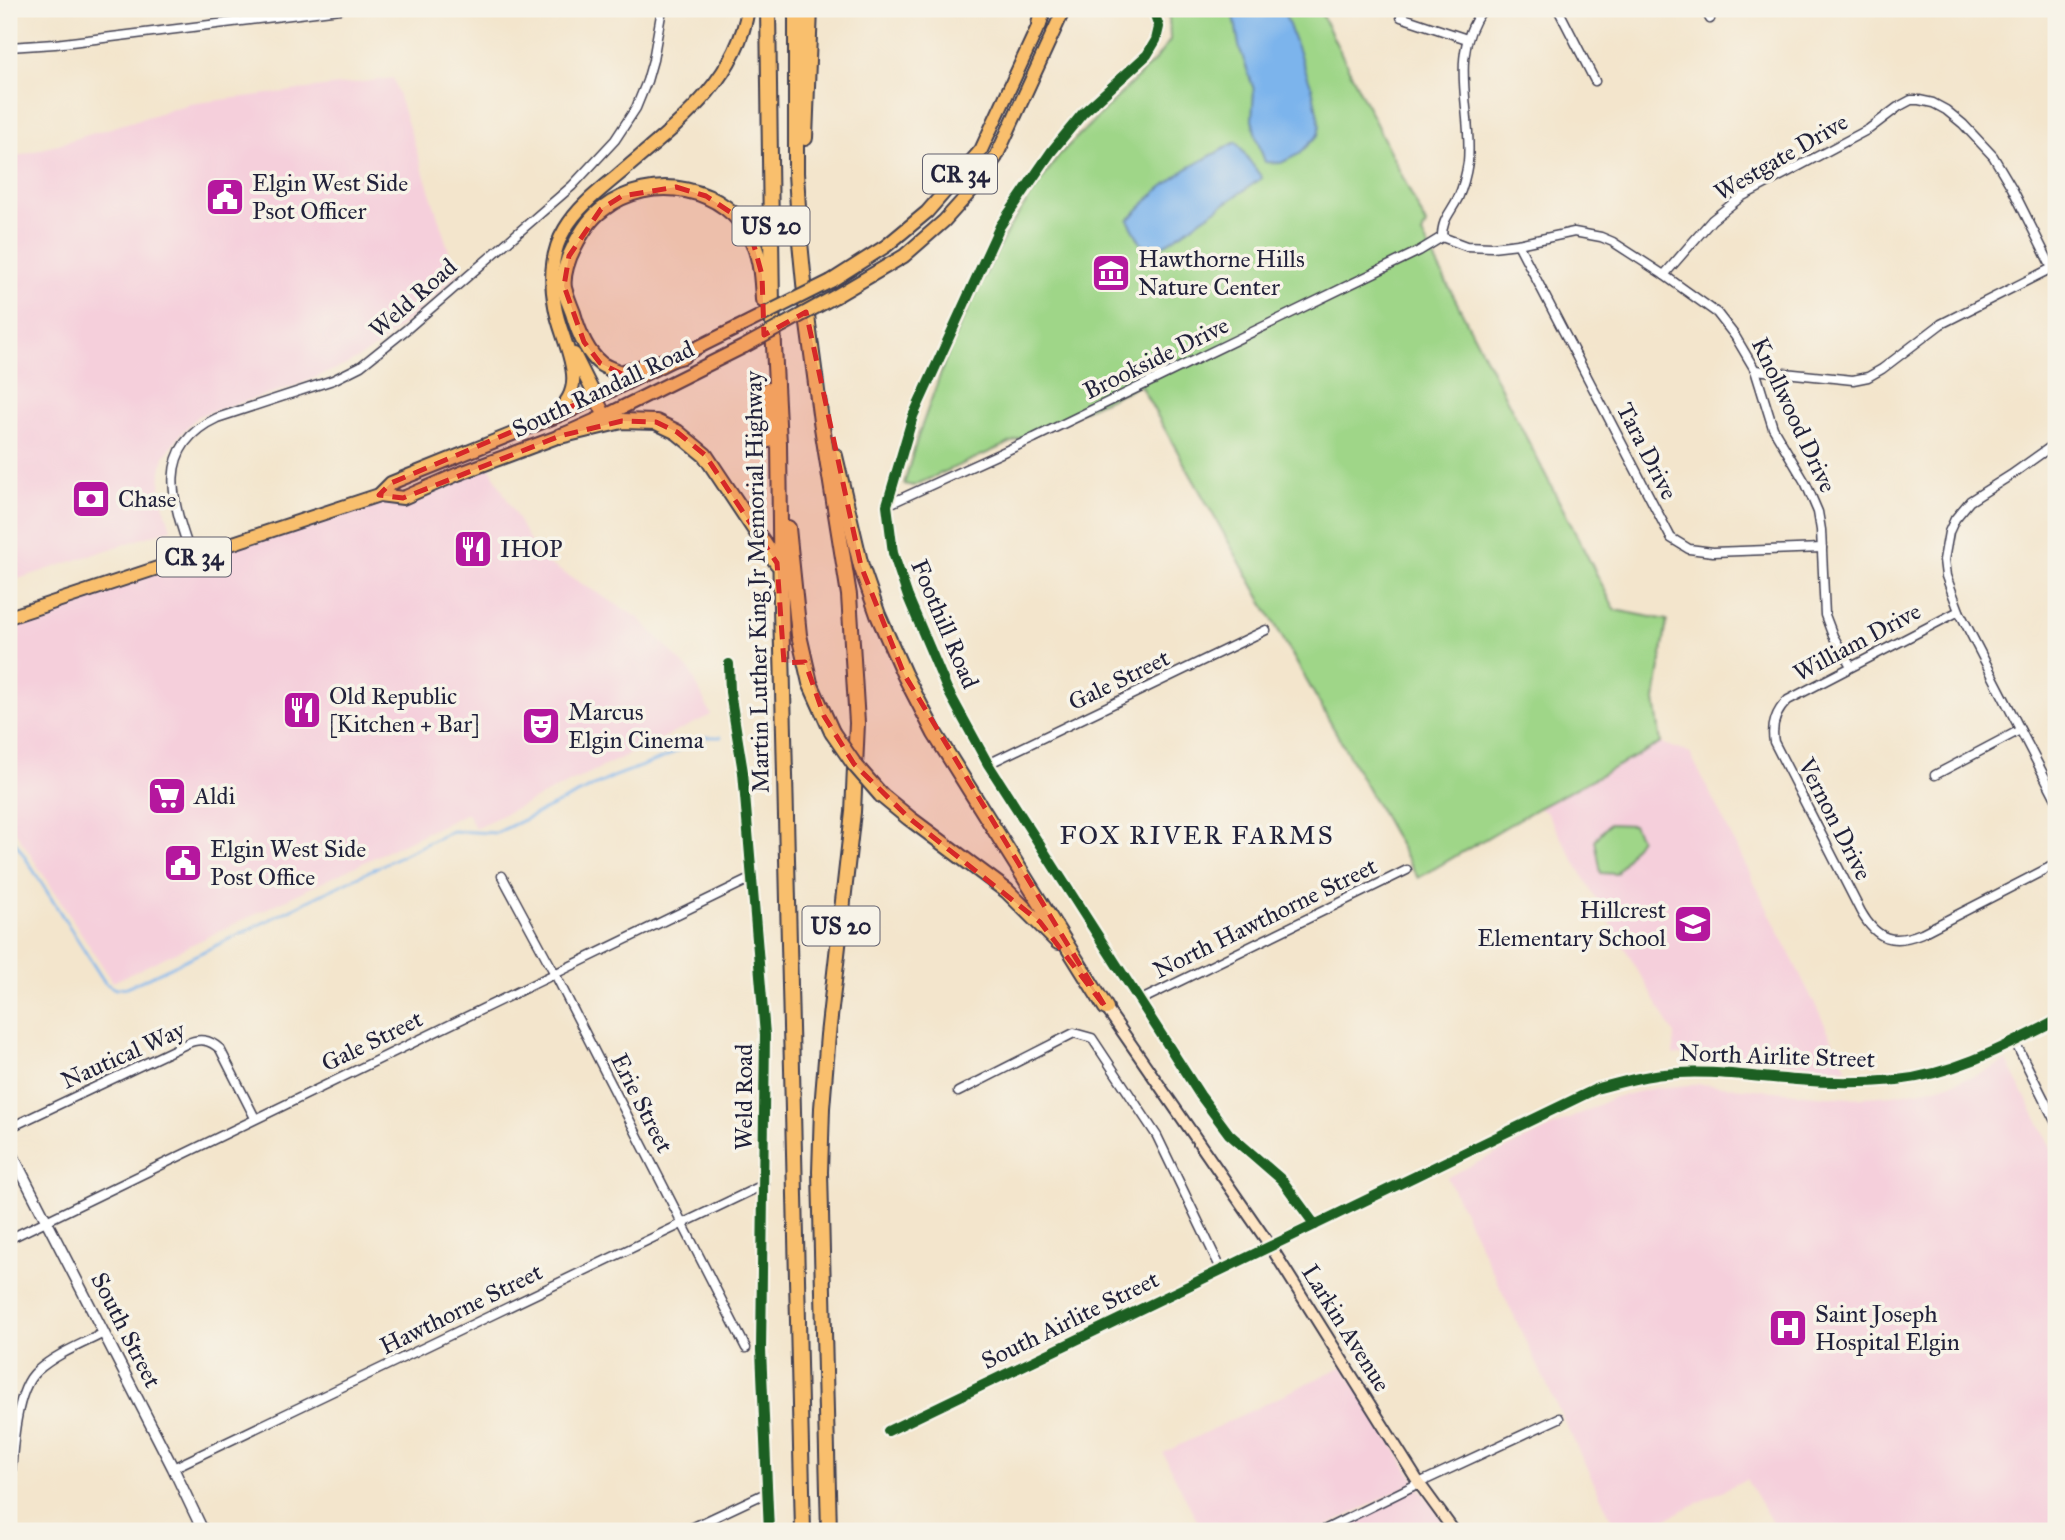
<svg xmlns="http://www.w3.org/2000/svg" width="2065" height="1540" font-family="'IM FELL Great Primer',serif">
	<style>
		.built { fill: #f5cfdb }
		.green { fill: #9fd688; stroke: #607c62; stroke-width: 2 }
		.water { fill: #7cb4ec; stroke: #4f6b94; stroke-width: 2 }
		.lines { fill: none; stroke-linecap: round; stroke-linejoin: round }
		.stream { stroke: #7cb4ec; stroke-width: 2.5 }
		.minor-casing { stroke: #413f51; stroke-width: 11 }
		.tertiary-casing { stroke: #413f51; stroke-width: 13 }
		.secondary-casing { stroke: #413f51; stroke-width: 14 }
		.primary-casing { stroke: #413f51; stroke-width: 16 }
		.motorway-casing { stroke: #413f51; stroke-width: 18 }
		.minor { stroke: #fff; stroke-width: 8 }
		.tertiary { stroke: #fff; stroke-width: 10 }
		.secondary { stroke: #fde5c5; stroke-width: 10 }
		.primary { stroke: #f9bf6d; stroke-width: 12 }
		.motorway { stroke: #f9bf6d; stroke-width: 14 }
		.primary-bridge-casing { stroke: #413f51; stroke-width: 16; stroke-linecap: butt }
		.motorway-bridge-casing { stroke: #413f51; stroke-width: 18; stroke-linecap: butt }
		.primary-bridge { stroke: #f9bf6d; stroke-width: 12 }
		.motorway-bridge { stroke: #f9bf6d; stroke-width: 14 }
		.cycleway-casing { stroke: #f7f3e8; stroke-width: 15 }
		.cycleway { stroke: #1b5e20; stroke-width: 10 }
		.marked { fill: #d62828; fill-opacity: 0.2; stroke: #d62828; stroke-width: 5; stroke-dasharray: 14 9; stroke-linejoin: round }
		.labels { text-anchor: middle; stroke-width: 7; stroke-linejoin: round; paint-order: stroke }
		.shield { fill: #f7f3e8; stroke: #62616f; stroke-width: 2 }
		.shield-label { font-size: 23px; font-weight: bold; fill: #22223b }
		.street-label { font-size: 24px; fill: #22223b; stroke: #f7f3e8 }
		.poi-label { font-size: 24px; fill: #22223b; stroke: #f7f3e8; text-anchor: start }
		.neighbourhood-label { font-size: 26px; letter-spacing: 2px; fill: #22223b; stroke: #f7f3e8 }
	</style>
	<rect width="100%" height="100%" fill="#f7f3e8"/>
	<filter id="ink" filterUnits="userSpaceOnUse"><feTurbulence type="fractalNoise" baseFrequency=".0143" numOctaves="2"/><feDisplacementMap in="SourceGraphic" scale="14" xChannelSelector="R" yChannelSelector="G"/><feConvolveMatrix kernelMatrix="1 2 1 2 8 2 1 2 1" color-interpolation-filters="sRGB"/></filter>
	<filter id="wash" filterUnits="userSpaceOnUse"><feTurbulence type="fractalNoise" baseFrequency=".00686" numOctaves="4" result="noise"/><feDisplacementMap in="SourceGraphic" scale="28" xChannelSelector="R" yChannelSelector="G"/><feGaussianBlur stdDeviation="1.57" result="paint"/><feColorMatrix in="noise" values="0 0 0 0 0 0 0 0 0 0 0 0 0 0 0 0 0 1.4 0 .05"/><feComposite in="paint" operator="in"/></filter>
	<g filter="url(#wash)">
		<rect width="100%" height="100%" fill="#f3e5cc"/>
		<g class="built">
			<path d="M393,78L449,251L459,272L444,288L376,348L346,365L295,386L198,416L180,435L164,457L161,471L160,493L171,529L9,582V159L189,104Z"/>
			<path d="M489,466L539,558L639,618L691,672L711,715L475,828L467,813L113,982L9,822V621L379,497L404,500Z"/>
			<path d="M1661,743L1690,753L1847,1069L1702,1056L1673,1055L1675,1035L1546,812L1538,808Z"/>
			<path d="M2007,1061L2056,1157V1531H1777L1746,1479L1641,1531H1617L1447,1177L1615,1097L1655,1088L1701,1084L1849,1098L1892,1095L1939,1087L1982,1073Z"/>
			<path d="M1343,1366L1416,1482L1317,1531H1202L1163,1453Z"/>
			<path d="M1418,1486L1451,1531H1332L1331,1530Z"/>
		</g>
		<g class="green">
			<path d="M1165,9H1319L1426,224L1422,234L1435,260L1615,610L1667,620L1655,700L1661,743L1538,808L1418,878L1140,385L913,486L904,484L918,436L952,342L1008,229L1060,154L1156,59L1170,40L1169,18Z"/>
			<path d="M1609,824L1633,825L1640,838L1616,874L1601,873L1595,840Z"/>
		</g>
		<g class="water">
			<path d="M1233,9H1283L1312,88L1320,126L1318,135L1299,154L1281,163L1265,162L1256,137L1252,119L1254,90L1239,46Z"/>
			<path d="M1236,142L1262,178L1148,256L1128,220L1156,192L1186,169Z"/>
		</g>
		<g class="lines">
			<path class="stream" d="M9,832L105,983L115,989L127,987L145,979L215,946L452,831L496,833L613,777L666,757L704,737H721"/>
		</g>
	</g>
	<g filter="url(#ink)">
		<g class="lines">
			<g class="minor-casing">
				<g id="minor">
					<path d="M1153,9L1159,27L1156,40L1147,55L1083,113L1051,152L1000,226L913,416L887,505L893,553L908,597L947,689L988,764L1200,1095L1229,1134L1282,1180L1315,1225"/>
					<path d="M1558,9L1595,81"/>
					<path d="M1705,9L1710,19"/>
					<path d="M1401,17L1467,39"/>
					<path d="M9,47L55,44L340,9"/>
					<path d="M1442,237L1466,246L1492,247L1518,244L1574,232L1601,237L1613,242L1664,275L1717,313L1735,336L1755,370L1773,428L1806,484L1818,512L1821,530L1825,615L1833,636L1851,666"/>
					<path d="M1518,244L1671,538L1689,549L1713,552L1822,548"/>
					<path d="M1664,275L1712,220L1741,197L1869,129L1898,107L1911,100H1919L1933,103L1946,110L1963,124L1993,156L2012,188L2056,276"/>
					<path d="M1755,370L1853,380L1868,377L1882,369L1941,324L2052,268"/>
					<path d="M2056,443L2011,475L1970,501L1955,519L1949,532L1944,560L1946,576L1959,611L2056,799"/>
					<path d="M887,505L1034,438L1419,251L1442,237C1442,219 1450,214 1458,198C1463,187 1466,175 1468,162C1473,108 1447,57 1483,9"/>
					<path d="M192,558C174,506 152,448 217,418L333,380L361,366L407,329L572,186L615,140L636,108L647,81L653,60L662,9"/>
					<path d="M1959,611L1788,700C1776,711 1771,726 1774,742L1861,912C1877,940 1893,945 1922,933L2056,864"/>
					<path d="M729,664L730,692L743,772L765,1035L761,1350L769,1531"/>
					<path d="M988,764L1266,630"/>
					<path d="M1935,775L2020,730"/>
					<path d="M502,876L555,974L746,1348"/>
					<path d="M1139,1001L1407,870"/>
					<path d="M2015,1042L2056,1123"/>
					<path d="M958,1092L1074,1033L1092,1038L1157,1136L1222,1271"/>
					<path d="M9,1128L186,1044C199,1038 209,1039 220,1049L255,1118"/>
					<path d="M9,1239L752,878"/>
					<path d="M888,1431L1596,1089C1618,1083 1641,1076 1664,1074C1708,1069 1752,1077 1796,1080C1830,1083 1864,1083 1897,1080C1954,1074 2006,1046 2056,1021"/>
					<path d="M173,1468L765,1184"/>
					<path d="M9,1502C12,1470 12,1392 37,1371C56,1354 82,1344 104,1333"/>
					<path d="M685,1531L768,1492"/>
					<path d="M1322,1531L1419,1483L1559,1418"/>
				</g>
			</g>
			<g class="tertiary-casing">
				<path id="tertiary" d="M9,1148L173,1468L203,1531"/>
			</g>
			<g class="secondary-casing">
				<path id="secondary" d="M1106,1008L1271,1247L1419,1483L1454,1531"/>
			</g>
			<g class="primary-casing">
				<g id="primary">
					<path d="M831,281L886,246L927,212L981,150L1042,18"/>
					<path d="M836,296L904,256L944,221L971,191L996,157L1064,9"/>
					<path d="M574,354L605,416"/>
					<path d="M554,413C594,387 560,341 555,306C550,280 551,252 565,229C578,207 598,192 617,176C671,129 736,84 748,9"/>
					<path d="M379,495L403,498L458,474L560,436L605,416L745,346"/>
					<path d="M9,617L379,495L391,483L572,410L737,328"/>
				</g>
			</g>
			<g class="motorway-casing">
				<g id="motorway">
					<path d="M768,9L772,307L779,443L781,607L803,1531"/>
					<path d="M796,9V173L800,242L808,324L821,421L849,595L857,723L853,812L828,1035L822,1108L820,1172L829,1531"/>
					<path d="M1039,25L1042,9"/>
					<path d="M805,138L810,9"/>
					<path d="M683,356L620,373C614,370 607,368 601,364C586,352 578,331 573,313C570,305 566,296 564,288C562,275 568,258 574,247C581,233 590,218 603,209C650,172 728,185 753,242C761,261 762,280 763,300"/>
					<path d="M767,390L769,440"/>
					<path d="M560,436L622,421L656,422L677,432L705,455L777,563"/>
					<path d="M835,456L861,566L878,615L904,674L935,734L1106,1008"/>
					<path d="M788,528L799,635L810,683L832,732"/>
					<path d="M881,795L909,818L1007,891L1058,942"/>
				</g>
			</g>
			<use href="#minor" class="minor"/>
			<use href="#tertiary" class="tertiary"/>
			<use href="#secondary" class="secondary"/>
			<use href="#primary" class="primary"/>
			<use href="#motorway" class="motorway"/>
			<g class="primary-bridge-casing">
				<g id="primary-bridge">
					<path d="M737,328L831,281"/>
					<path d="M745,346L836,296"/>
				</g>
			</g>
			<g class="motorway-bridge-casing">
				<path id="motorway-bridge" d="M832,732L854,764L881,795"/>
			</g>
			<use href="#primary-bridge" class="primary-bridge"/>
			<use href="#motorway-bridge" class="motorway-bridge"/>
			<g class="cycleway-casing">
				<g id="cycleway">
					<path d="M1153,9L1159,27L1156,40L1147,55L1083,113L1051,152L1000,226L913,416L887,505L893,553L908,597L947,689L988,764L1200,1095L1229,1134L1282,1180L1315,1225"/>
					<path d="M729,664L730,692L743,772L765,1035L761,1350L769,1531"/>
					<path d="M888,1431L1596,1089C1618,1083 1641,1076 1664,1074C1708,1069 1752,1077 1796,1080C1830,1083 1864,1083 1897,1080C1954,1074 2006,1046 2056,1021"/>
				</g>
			</g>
			<use href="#cycleway" class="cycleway"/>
		</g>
	</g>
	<path class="marked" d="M676,187L706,196L730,212L753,242L762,275L764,335L806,312L861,566L904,674L1106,1008L1040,922L909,818L854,764L824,716L805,662L784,663L777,563L705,455L677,432L656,422L622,421L560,436L403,498L379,495L391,483L634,380L600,363L584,342L564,286L569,256L601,209L622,196Z"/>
	<defs>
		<g id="civic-square" transform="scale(2.0125)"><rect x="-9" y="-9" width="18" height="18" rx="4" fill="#b5179e" stroke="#f7f3e8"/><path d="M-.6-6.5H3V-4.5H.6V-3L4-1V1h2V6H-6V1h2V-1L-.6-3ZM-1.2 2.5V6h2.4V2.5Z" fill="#fff"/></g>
		<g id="museum-square" transform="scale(2.0125)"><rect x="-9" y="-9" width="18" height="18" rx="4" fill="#b5179e" stroke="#f7f3e8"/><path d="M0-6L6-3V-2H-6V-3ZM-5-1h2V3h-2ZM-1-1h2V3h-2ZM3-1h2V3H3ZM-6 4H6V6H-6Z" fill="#fff"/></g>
		<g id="bank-square" transform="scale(2.0125)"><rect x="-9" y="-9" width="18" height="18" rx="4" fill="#b5179e" stroke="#f7f3e8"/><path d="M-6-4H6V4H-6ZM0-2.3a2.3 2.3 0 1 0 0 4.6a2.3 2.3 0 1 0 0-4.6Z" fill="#fff"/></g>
		<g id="restaurant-square" transform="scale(2.0125)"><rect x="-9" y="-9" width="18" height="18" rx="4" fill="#b5179e" stroke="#f7f3e8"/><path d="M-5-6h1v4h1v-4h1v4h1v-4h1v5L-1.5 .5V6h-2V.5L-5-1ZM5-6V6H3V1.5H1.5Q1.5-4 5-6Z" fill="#fff"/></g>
		<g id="theatre-square" transform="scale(2.0125)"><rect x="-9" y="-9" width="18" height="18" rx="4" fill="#b5179e" stroke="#f7f3e8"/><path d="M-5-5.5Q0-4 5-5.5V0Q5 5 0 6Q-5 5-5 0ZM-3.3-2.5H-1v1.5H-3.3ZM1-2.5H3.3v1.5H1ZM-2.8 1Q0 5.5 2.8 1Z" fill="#fff"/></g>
		<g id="supermarket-square" transform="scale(2.0125)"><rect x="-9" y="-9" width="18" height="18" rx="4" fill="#b5179e" stroke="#f7f3e8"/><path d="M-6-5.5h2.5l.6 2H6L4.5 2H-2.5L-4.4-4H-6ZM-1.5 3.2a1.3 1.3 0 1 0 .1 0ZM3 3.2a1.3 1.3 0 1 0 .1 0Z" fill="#fff"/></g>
		<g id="school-square" transform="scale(2.0125)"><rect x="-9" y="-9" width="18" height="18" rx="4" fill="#b5179e" stroke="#f7f3e8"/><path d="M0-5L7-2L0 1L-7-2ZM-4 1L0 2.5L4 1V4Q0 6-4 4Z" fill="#fff"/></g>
		<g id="hospital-square" transform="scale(2.0125)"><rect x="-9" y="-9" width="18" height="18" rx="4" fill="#b5179e" stroke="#f7f3e8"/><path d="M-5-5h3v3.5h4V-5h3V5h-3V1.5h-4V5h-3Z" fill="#fff"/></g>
	</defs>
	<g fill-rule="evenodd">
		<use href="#civic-square" x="225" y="197"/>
		<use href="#museum-square" x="1111" y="273"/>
		<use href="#bank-square" x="91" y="499"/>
		<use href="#restaurant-square" x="473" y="549"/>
		<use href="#restaurant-square" x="302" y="710"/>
		<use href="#theatre-square" x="541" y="726"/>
		<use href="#supermarket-square" x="167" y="796"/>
		<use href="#civic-square" x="183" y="863"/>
		<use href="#school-square" x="1693" y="924"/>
		<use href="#hospital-square" x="1788" y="1328"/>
	</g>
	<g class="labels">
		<g class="shield">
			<rect x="923" y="154.5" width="74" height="39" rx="5"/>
			<rect x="732.5" y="206.5" width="77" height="39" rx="5"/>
			<rect x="157" y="537.5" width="74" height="39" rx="5"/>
			<rect x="802.5" y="906.5" width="77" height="39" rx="5"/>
		</g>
		<g class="shield-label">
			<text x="960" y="182">CR 34</text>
			<text x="771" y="234">US 20</text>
			<text x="194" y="565">CR 34</text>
			<text x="841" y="934">US 20</text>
		</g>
		<g class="street-label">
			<text transform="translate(1781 157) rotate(-30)" y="8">Westgate Drive</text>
			<text transform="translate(413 298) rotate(-41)" y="8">Weld Road</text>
			<text transform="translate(1156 358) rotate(-26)" y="8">Brookside Drive</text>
			<text transform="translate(603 389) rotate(-25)" y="8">South Randall Road</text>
			<text transform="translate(1794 415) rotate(65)" y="8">Knollwood Drive</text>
			<text transform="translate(1647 451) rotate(63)" y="8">Tara Drive</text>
			<text transform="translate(757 582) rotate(-91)" y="8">Martin Luther King Jr Memorial Highway</text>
			<text transform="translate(945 624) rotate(67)" y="8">Foothill Road</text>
			<text transform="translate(1857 642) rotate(-28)" y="8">William Drive</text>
			<text transform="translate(1119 680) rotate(-26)" y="8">Gale Street</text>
			<text transform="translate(1835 819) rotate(63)" y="8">Vernon Drive</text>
			<text transform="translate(1265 918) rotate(-26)" y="8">North Hawthorne Street</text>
			<text transform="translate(372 1041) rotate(-26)" y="8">Gale Street</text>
			<text transform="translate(123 1055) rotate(-24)" y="8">Nautical Way</text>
			<text transform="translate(1777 1056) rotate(2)" y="8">North Airlite Street</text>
			<text transform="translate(744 1097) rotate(-90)" y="8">Weld Road</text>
			<text transform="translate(642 1103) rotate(63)" y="8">Erie Street</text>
			<text transform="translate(461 1309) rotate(-26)" y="8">Hawthorne Street</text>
			<text transform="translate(1070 1320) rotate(-26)" y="8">South Airlite Street</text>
			<text transform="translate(1346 1328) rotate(58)" y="8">Larkin Avenue</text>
			<text transform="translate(126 1330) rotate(63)" y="8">South Street</text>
		</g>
		<g class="poi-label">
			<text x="252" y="191">Elgin West Side<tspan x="252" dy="28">Psot Officer</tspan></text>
			<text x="1138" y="267">Hawthorne Hills<tspan x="1138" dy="28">Nature Center</tspan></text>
			<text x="118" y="507">Chase</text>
			<text x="500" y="557">IHOP</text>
			<text x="329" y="704">Old Republic<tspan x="329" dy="28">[Kitchen + Bar]</tspan></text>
			<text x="568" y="720">Marcus<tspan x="568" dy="28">Elgin Cinema</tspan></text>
			<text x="194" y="804">Aldi</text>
			<text x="210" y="857">Elgin West Side<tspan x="210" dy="28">Post Office</tspan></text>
			<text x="1666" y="918" text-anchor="end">Hillcrest<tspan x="1666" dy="28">Elementary School</tspan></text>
			<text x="1815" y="1322">Saint Joseph<tspan x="1815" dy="28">Hospital Elgin</tspan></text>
		</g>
		<g class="neighbourhood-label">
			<text x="1197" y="844">FOX RIVER FARMS</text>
		</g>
	</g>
	<rect width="2065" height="1540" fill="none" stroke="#f7f3e8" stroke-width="35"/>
</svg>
